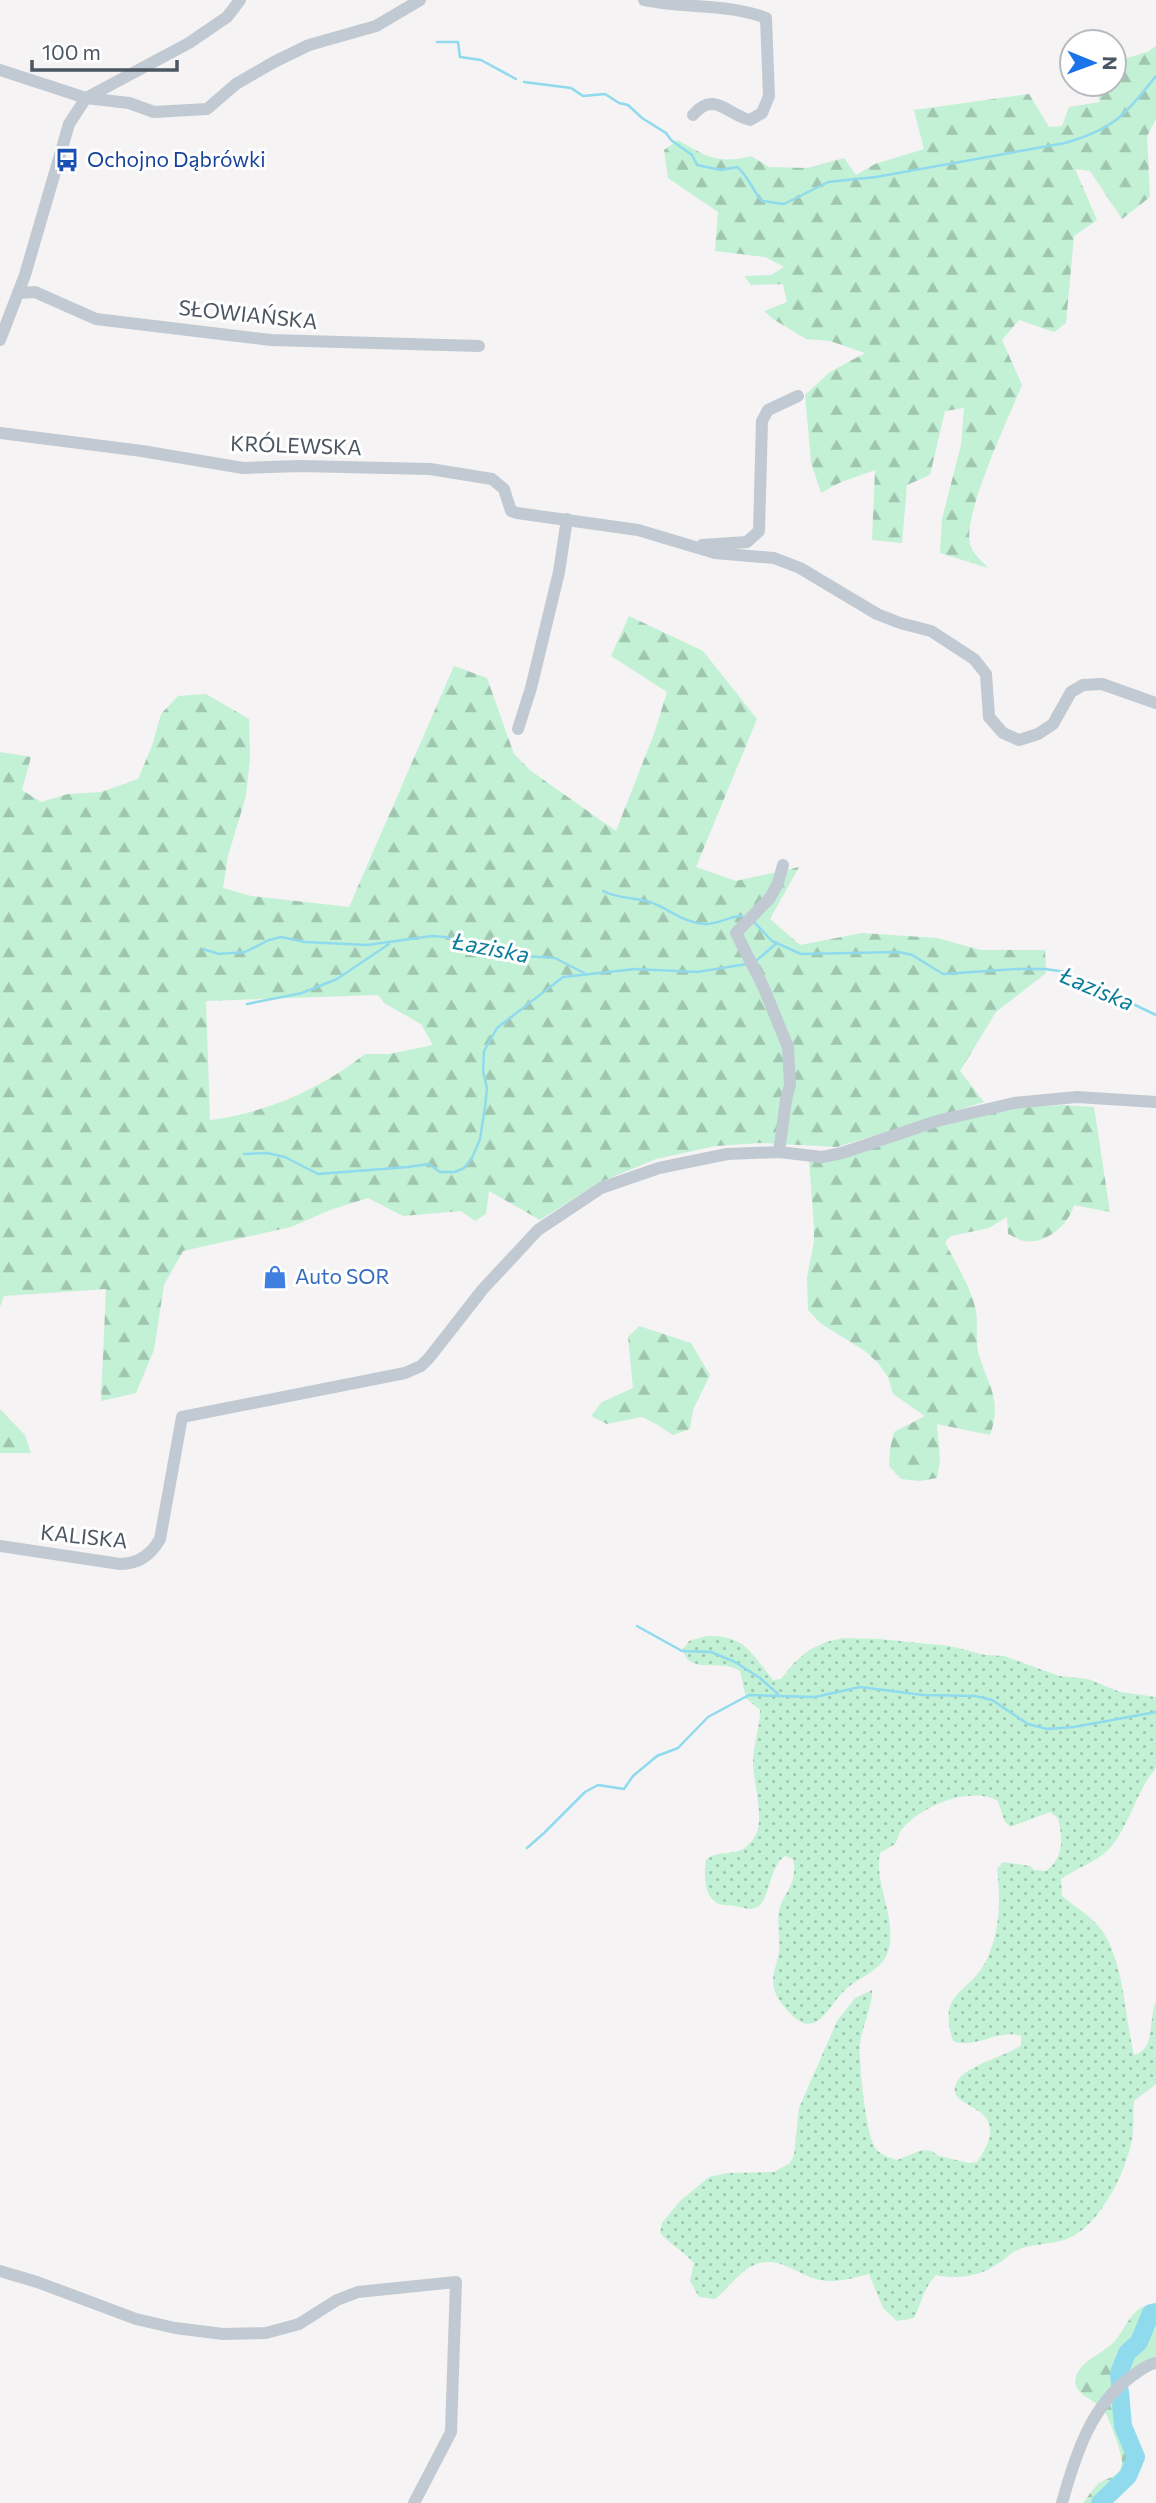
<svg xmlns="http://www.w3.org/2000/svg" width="1156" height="2503" font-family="Commissioner,sans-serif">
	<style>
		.grass { fill: url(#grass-dots) }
		.forest { fill: url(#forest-firs); fill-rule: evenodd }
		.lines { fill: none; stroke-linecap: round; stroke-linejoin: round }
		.stream { stroke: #90daee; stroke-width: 2.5 }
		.river { stroke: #90daee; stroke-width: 18 }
		.minor { stroke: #c1cad2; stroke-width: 12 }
		.labels { text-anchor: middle; stroke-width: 6; stroke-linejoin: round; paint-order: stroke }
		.transit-label { font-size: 21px; fill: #164399; stroke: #fff; text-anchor: start }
		.street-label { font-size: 21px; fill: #4a5661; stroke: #fff }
		.shop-label { font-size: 21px; fill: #366cbe; stroke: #fff; text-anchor: start }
		.water-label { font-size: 23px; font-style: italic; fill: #0c7c9b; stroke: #fff }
	</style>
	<defs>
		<pattern id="grass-dots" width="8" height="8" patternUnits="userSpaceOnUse" patternTransform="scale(1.75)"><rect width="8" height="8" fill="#c3f1d5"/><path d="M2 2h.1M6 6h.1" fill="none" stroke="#a0c6b0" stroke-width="1.8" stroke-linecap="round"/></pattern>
		<pattern id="forest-firs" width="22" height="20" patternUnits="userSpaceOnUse" patternTransform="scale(1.75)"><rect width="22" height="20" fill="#c3f1d5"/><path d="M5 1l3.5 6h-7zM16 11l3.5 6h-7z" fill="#a0c6b0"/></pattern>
	</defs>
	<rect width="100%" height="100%" fill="#f5f3f3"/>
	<path class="grass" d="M707,1636C745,1635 751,1653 773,1680L781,1679L794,1663L809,1650L826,1642L843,1638L879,1639L950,1646L985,1655L1004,1656L1059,1676L1088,1679L1120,1692L1156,1697V1768C1135,1792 1130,1827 1108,1850C1095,1863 1076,1868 1061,1879L1062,1896C1075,1907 1093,1917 1103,1932C1124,1964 1125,2017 1134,2055C1156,2050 1148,2019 1156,2001V2084L1134,2101C1133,2114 1134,2126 1132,2139C1126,2172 1100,2226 1067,2239C1050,2245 1031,2243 1015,2251C1010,2254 1006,2258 1002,2261C981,2276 961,2280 936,2275C923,2289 922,2302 914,2318L897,2321L883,2308L869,2274C853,2278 837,2283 820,2280C797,2275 777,2253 752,2266C738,2273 728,2289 715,2299L699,2297L690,2281L694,2263C684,2252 670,2244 660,2233L662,2223L680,2201L709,2177L727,2173L774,2172L790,2163L794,2155L799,2108L837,2021L855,1998L872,1990C873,2003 862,2028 860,2043C858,2060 866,2131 874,2146C879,2155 888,2157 897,2160L922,2150L931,2151L939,2156L969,2163L977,2162C1020,2101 944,2112 956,2084C963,2065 1006,2057 1021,2045V2036C998,2028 975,2050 953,2041C937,1990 968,1996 986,1961C1000,1932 1001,1900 997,1869L1003,1862L1030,1866L1034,1870L1046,1871C1064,1858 1063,1839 1058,1818L1050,1812L1010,1827L1004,1820L998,1801C971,1785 921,1806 902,1829C898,1833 898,1840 895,1844C891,1847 884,1850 880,1853C874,1884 896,1915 889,1948C884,1971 859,1976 844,1991C827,2007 816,2043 788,2011C782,2004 776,1998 774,1988C771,1974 777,1966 779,1952C781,1937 775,1918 781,1904C789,1887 797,1881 793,1859L785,1856C768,1868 771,1899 757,1907C750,1911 742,1907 735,1906C730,1905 724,1906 719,1904C703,1897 704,1874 706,1860C718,1849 733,1857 746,1847C751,1843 756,1836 758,1829C762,1808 754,1785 753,1764C753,1745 760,1728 760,1710L746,1698L740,1671C722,1658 688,1676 683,1649L689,1641Z"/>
	<g class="forest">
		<path d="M1156,46V119L1147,136L1150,197L1122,219L1090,171L1075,169L1097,220L1074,236L1066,323L1054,332L1019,320L1002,340L1022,385C1010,415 959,521 971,547C974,555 983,562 988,568L940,553L942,519L961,445L964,408L945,411L930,475L907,485L902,543L872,540L875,470L839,483L821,493L811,462L805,395L830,372L865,353L830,341L806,339L773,319L764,311L787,302L783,284L751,285L744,276L771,275L784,267L765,257L715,251L718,212L668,178L664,150L678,140C705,156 719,165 751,156L769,167L807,168L844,158L856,175L875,164L924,149L914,110L1029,94L1049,127L1062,126L1069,107L1100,102L1094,84H1114V62L1147,52Z"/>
		<path d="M629,616L703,651L757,719L696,867L736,881L799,867L770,919L800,945L862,933L937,938L981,950H1045L1046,973L996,1012L960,1071L984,1102L837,1147L760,1143L716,1146L656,1159L598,1183L540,1220L489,1191L486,1214L475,1221L461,1211L403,1216L368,1198L330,1210L291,1227L183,1251L164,1285L154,1350L136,1393L101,1401L106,1289L4,1296L0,1307V752L31,757L22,790L41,802L68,794L101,792L138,779L152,746L161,714L178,696L206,694L249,719L250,758L246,796L228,856L223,888L251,896L349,907L454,666L487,678L514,754L531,771L616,831L654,734L667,692L611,656ZM378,995L384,1003L421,1024L433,1045L389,1054H365C321,1089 266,1113 210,1120L206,1001Z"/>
		<path d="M1063,1105L1094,1107L1110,1212L1074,1205C1069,1224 1046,1245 1024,1241C1019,1240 1013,1236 1008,1234L1007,1217L989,1228L951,1236L945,1242C955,1263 970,1285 975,1307C979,1321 975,1337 978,1351C987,1385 1003,1398 990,1435L937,1424L940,1460L937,1478L920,1481L901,1479L889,1466L890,1449L894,1432L925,1416L893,1394L888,1377L878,1363L865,1351L820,1323L808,1310L807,1277L814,1242V1226L809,1161L938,1125L1005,1109Z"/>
		<path d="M639,1326L691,1343L710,1375L693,1410L690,1429L673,1435L658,1425L642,1417L607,1424L591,1416L602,1402L633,1388L628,1337Z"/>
		<path d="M0,1409L25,1435L31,1453H0Z"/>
		<path d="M1156,2304V2360L1115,2385L1124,2394L1128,2425L1144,2459L1140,2471L1132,2481L1105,2503H1083C1088,2497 1091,2491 1096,2486C1106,2476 1121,2479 1122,2462C1123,2456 1109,2418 1105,2412C1097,2398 1066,2395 1078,2372C1086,2357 1108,2352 1118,2337C1130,2321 1133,2305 1156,2304Z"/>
	</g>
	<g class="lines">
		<g class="stream">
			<path d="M437,42H458L460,57L481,60L516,79"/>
			<path d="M524,82L571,88L583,96L605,94L619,103L628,105L642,118L666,133L671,140L692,155L697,165L721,170L737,167C748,175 752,190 762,201L784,204L828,182L876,177L1065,143C1114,129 1125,115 1156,76"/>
			<path d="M603,891C618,899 635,897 650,902C670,909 683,923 705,924C717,925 729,916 742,916"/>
			<path d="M753,921L772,941L801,954L899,952L912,955L943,974L1016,969H1045L1066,972L1156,1015"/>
			<path d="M203,949L219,954L245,952L269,940L281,937L305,942L367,945L432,936L445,937L525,956L555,958L584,973"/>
			<path d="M757,960L777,943"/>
			<path d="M247,1004L302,993L337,979L389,944"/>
			<path d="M244,1154L267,1153L285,1157L318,1174L408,1167L429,1164L440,1172H455L464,1168L472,1158L480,1139L485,1107L487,1088L483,1071L484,1051L497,1028L563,977L635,969L697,972L747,964"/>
			<path d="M637,1626L682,1651L711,1652L735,1662L760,1678L778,1694"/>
			<path d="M527,1848L544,1833L585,1792L598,1785L624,1789L633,1776L657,1756L678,1748L708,1717L749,1695L815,1697L860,1687L923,1695L975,1696L992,1700L1028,1724L1047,1729L1074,1727L1156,1712"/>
		</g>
		<g class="river">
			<path d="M1120,2384L1119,2373L1127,2353L1139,2342L1151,2313L1156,2312"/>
			<path d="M1100,2503L1128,2476L1136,2457L1123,2426L1120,2392"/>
		</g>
		<g class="minor">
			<path d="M644,0C684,9 728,3 766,18L769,96L762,113L750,120C728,115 714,90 693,115"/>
			<path d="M0,70L86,98L129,103L154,112L207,109L236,84L274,62L309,45L376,26L420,0"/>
			<path d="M18,293L35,292L96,319L271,340L479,346"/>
			<path d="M0,340L25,275L69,124L86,98L189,43L227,17L240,0"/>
			<path d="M0,433L142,451L243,468L300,466L430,469L492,479L504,489L511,511L517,513L638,530L715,553L774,558L800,568L877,614L900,623L931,631L974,659L986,674L989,717L1003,733L1019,740L1038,734L1053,724L1071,692L1083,685L1102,684L1156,703"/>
			<path d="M702,545L747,542L759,531L762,421L768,410L798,396"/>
			<path d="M518,729L531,688L559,572L567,519"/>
			<path d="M779,1152L786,1100L790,1085L788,1047L763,986L736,933L770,898L778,883L783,865"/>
			<path d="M0,1546L120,1564C138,1564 151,1555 160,1539L182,1417L405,1373L421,1366L429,1358L483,1289L538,1230L601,1188L659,1168L727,1154L779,1152L822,1157L842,1153L937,1121L1014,1103L1077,1097L1156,1102"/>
			<path d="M0,2271L37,2282L136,2319L175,2328L223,2334L266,2333L299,2324L337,2300L358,2292L456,2282L451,2432L414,2503"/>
			<path d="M1062,2503C1075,2456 1091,2405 1132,2376C1140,2371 1147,2364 1156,2363"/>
		</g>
	</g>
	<defs>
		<g id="bus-bare" transform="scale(1.89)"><path d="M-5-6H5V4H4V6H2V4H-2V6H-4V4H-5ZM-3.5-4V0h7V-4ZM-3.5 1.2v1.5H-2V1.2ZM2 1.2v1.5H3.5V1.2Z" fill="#1a4fb4" stroke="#fff" stroke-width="2.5" paint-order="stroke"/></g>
		<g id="shop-bare" transform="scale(1.89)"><path d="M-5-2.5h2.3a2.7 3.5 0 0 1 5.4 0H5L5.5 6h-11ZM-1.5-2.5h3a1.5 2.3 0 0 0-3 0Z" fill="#3f7fe0" stroke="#fff" stroke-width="2.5" paint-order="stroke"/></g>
	</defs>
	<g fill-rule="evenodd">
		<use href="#bus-bare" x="67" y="160"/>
		<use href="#shop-bare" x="275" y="1277"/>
	</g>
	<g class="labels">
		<g class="transit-label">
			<text x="87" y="167">Ochojno Dąbrówki</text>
		</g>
		<g class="street-label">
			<text transform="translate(248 315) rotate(6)" y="7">SŁOWIAŃSKA</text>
			<text transform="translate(296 446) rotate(2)" y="7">KRÓLEWSKA</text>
			<text transform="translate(84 1537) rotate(6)" y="7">KALISKA</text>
		</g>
		<g class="shop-label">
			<text x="295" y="1284">Auto SOR</text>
		</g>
		<g class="water-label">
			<text transform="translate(491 948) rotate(11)" y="8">Łaziska</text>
			<text transform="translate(1097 989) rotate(23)" y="8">Łaziska</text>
		</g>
	</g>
	<g transform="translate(1093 63) rotate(91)"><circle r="33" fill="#ffffff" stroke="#b7bbc0" stroke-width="2"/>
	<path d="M0-5L12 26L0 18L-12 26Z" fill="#1a73e8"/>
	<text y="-10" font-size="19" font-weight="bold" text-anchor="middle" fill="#4a5661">N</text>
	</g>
	<path d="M32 60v10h145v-10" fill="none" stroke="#4a5661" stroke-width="3.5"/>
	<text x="42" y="60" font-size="21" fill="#4a5661" stroke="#ffffff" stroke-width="5" paint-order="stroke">100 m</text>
</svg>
